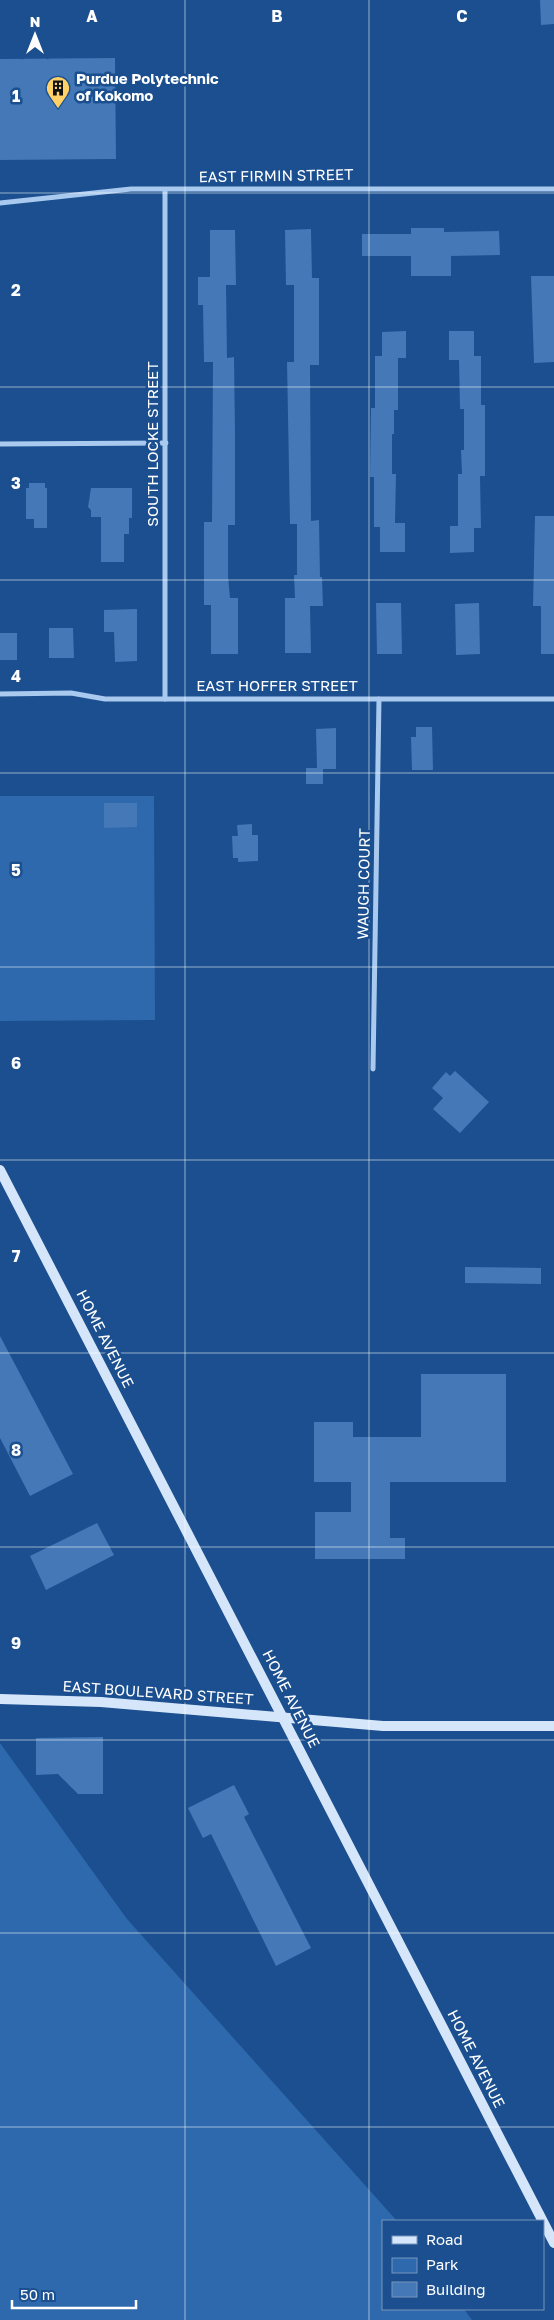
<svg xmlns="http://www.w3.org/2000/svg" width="554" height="2320" font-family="'Golos Text',sans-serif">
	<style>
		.green { fill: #2e69ad }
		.building { fill: #4478b7 }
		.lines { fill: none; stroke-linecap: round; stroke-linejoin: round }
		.minor { stroke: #a9c9ee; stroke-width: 5 }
		.secondary { stroke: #d6e6fa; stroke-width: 10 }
		.grid { fill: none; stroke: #fff; stroke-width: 1; stroke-opacity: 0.55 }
		.labels { text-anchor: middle; stroke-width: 5; stroke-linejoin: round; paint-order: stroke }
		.poi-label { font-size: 15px; font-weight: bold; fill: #fff; stroke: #1b4f8f; text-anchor: start }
		.street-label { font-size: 15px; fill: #fff; stroke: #1b4f8f }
		.grid-label { font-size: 16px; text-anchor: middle; font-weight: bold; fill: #fff; stroke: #1b4f8f; stroke-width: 5; stroke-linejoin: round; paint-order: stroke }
	</style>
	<rect width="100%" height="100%" fill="#1b4f8f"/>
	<g class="green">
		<path d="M0,796H154L155,1020L0,1021Z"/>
		<path d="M0,1743L127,1919L397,2221H383V2309H464L472,2320H0Z"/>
	</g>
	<g class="building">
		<path d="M540,0H554V24L541,25Z"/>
		<path d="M115,58L116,159L0,160V59Z"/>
		<path d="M411,228H444V232L499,231L500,255L451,256V276H411V256H362V234H411Z"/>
		<path d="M311,229L312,278H319V365H310L311,521L319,520L320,577H322L323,606H310L311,653H285V598H295L294,575H297V524H290L287,362H294V285H286L285,230Z"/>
		<path d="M210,230H235L236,285H226L227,358L234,357L235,434V525H228V576L230,598H238V654H211V605H204V522H212L213,362H204L203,305H198V277H210Z"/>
		<path d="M531,276H554V362L534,363Z"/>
		<path d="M406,331V358H398V410H394V434H392V474H396L395,523H405V552H380V527H374V477H370L371,408H375V356H382V332Z"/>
		<path d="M449,331H474V356H481V405H485V476H480L481,528H474V552L450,553V526H458V474H462L461,450H464V409H460L459,360H449Z"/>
		<path d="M29,483H45V488H47V528H34V519H26V488H29Z"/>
		<path d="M91,488H132V518H129V534H124V562H101V517H91V510L88,507Z"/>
		<path d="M535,516H554V654H541V606H533Z"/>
		<path d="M376,603H401L402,654H377Z"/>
		<path d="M479,603L480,654L456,655L455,604Z"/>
		<path d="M137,609V661L115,662L114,632H104V610Z"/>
		<path d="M49,628H73L74,658H49Z"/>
		<rect x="0" y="633" width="17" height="27"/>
		<path d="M416,727H432L433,770H412L411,737H416Z"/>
		<path d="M336,728V769H323V784H306V768H317L316,729Z"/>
		<path d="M104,803H137V827L104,828Z"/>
		<path d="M252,824V835H258V861L238,862V858H233L232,836H238L237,825Z"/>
		<path d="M455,1071L489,1102L460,1133L433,1109L443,1098L432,1088L446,1072L450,1076Z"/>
		<path d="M465,1267L541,1268V1284L465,1283Z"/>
		<path d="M0,1336L73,1474L30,1496L0,1438Z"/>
		<path d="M421,1374H506V1482H390V1538H405V1559H315V1512H351V1482H314V1422H353V1437H421Z"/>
		<path d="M97,1523L114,1555L46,1590L30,1556Z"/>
		<path d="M103,1737V1794H78L58,1774L36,1775V1738Z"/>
		<path d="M234,1785L249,1814L244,1817L311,1948L276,1966L211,1834L203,1838L188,1808Z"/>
	</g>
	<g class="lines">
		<g class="minor">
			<path d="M165,190V699"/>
			<path d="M0,203L131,189H554"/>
			<path d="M0,444L166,443"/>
			<path d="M0,694L71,693L105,699H554"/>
			<path d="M373,1069L379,699"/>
		</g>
		<g class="secondary">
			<path d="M0,1170L554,2243"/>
			<path d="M0,1699L101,1702L383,1726H554"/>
		</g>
	</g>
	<path class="grid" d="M185,0V2320M369,0V2320M0,193H554M0,387H554M0,580H554M0,773H554M0,967H554M0,1160H554M0,1353H554M0,1547H554M0,1740H554M0,1933H554M0,2127H554"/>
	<defs>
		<g id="building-pin" transform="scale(1.25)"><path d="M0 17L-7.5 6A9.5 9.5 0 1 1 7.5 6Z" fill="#ffd166" stroke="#1b4f8f"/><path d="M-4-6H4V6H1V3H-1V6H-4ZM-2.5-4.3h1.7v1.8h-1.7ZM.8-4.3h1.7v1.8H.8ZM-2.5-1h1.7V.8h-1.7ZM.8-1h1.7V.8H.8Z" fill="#111"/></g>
	</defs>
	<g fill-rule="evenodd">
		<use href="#building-pin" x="58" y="88"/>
	</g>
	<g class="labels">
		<g class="poi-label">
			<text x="76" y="84">Purdue Polytechnic<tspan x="76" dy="17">of Kokomo</tspan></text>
		</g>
		<g class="street-label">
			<text transform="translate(276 176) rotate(-1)" y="5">EAST FIRMIN STREET</text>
			<text transform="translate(153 444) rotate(-90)" y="5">SOUTH LOCKE STREET</text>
			<text x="277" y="691">EAST HOFFER STREET</text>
			<text transform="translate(364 884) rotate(-89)" y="5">WAUGH COURT</text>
			<text transform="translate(105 1339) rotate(63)" y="5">HOME AVENUE</text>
			<text transform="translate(158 1693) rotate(4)" y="5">EAST BOULEVARD STREET</text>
			<text transform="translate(291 1699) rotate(63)" y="5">HOME AVENUE</text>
			<text transform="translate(476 2059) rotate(63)" y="5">HOME AVENUE</text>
		</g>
	</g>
	<g class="grid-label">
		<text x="92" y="22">A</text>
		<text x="277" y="22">B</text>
		<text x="462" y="22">C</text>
		<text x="16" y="102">1</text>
		<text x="16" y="296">2</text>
		<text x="16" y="489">3</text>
		<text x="16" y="682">4</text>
		<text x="16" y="876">5</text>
		<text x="16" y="1069">6</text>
		<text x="16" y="1262">7</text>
		<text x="16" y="1456">8</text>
		<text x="16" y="1649">9</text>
	</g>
	<rect x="382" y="2220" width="162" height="90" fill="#1b4f8f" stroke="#7695bc"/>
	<rect x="392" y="2236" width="25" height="8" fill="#d6e6fa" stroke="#7695bc"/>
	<text x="426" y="2245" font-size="15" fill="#ffffff">Road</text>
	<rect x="392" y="2258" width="25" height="15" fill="#2e69ad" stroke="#7695bc"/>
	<text x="426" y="2270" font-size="15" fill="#ffffff">Park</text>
	<rect x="392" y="2282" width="25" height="15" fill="#4478b7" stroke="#7695bc"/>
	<text x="426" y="2295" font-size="15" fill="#ffffff">Building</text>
	<g transform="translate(35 35)" stroke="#1b4f8f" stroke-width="4" paint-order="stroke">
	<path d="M0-4L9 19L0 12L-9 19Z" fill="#ffffff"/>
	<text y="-8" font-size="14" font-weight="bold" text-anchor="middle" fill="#ffffff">N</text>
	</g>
	<path d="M12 2300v8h124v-8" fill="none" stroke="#ffffff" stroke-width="2.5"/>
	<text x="20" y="2300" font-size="15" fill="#ffffff" stroke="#1b4f8f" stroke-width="4" paint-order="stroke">50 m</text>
</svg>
